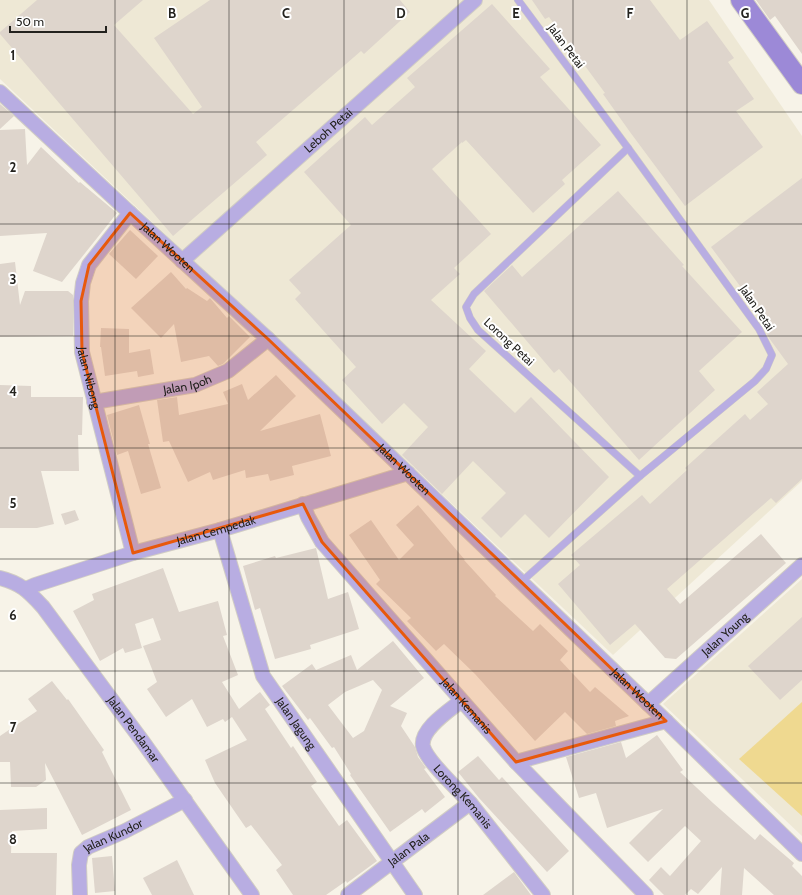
<svg xmlns="http://www.w3.org/2000/svg" width="802" height="895" font-family="Cabin,sans-serif">
	<style>
		.built { fill: #eee8d5 }
		.green { fill: #efd990 }
		.building { fill: #ded5cc; fill-rule: evenodd }
		.lines { fill: none; stroke-linecap: round; stroke-linejoin: round }
		.service-casing { stroke: #d1cdc4; stroke-width: 8 }
		.minor-casing { stroke: #d1cdc4; stroke-width: 16 }
		.secondary-casing { stroke: #d1cdc4; stroke-width: 22 }
		.service { stroke: #b8ade2; stroke-width: 7 }
		.minor { stroke: #b8ade2; stroke-width: 14 }
		.secondary { stroke: #9c89d7; stroke-width: 20 }
		.marked { fill: #e8590c; fill-opacity: 0.2; stroke: #e8590c; stroke-width: 3; stroke-linejoin: round }
		.grid { fill: none; stroke: #23221e; stroke-width: 1; stroke-opacity: 0.55 }
		.labels { text-anchor: middle; stroke-width: 4; stroke-linejoin: round; paint-order: stroke }
		.street-label { font-size: 12px; fill: #23221e; stroke: #fff }
		.grid-label { font-size: 13px; text-anchor: middle; font-weight: bold; fill: #23221e; stroke: #fff; stroke-width: 4; stroke-linejoin: round; paint-order: stroke }
	</style>
	<rect width="100%" height="100%" fill="#f7f3e8"/>
	<g class="built">
		<path d="M0,0H709L802,136V481L613,655L0,79Z"/>
		<path d="M802,579V836L663,704Z"/>
	</g>
	<path class="green" d="M802,702V816L739,759Z"/>
	<g class="building">
		<path d="M37,0H143L114,25L193,114L202,107L154,38L210,0H400L410,12L364,54L361,51L256,142L267,155L173,236L0,34V32Z"/>
		<path d="M532,0H650L680,40L707,21L734,58L728,62L754,99L736,111L763,147L685,206L630,132L603,94L605,93L549,17L545,19Z"/>
		<path d="M756,0H802V54L775,16L770,20Z"/>
		<path d="M492,4L550,69L540,77L601,145L562,180L565,184L533,213L466,140L462,143V142L432,169L491,234L454,268L460,274L431,300L486,351L469,369L515,413L531,397L609,477L549,538L525,514L501,538L481,518L506,493L473,461L442,494L402,455L428,427L404,403L382,424L342,380L356,367L295,299L301,293L289,280L351,225L304,172L365,117L372,125L415,87L407,78Z"/>
		<path d="M0,104L14,116L0,129Z"/>
		<path d="M25,129L27,165L41,147L79,183L80,182L117,213L62,282L33,271L47,233L0,236V130Z"/>
		<path d="M802,178V479L776,503L771,498L667,589L680,604L761,534L786,563L676,659L665,658L635,624L610,645L558,584L580,565L571,555L642,495L650,504L687,470L685,468L745,414L750,420L768,404L757,392L788,364L769,338L764,328L769,325L711,247Z"/>
		<path d="M618,191L684,265L682,266L742,332L699,371L715,390L639,460L559,369L554,373L484,291L512,265L522,277Z"/>
		<path d="M130,230L158,256L136,279L109,254Z"/>
		<path d="M15,262L20,305L25,291H68L73,295V336L0,337V264Z"/>
		<path d="M171,272L186,289L187,288L207,301L210,298L227,318L229,316L250,337L223,364L218,366L209,356L181,362L174,324L161,338L131,308Z"/>
		<path d="M101,328L129,329V353L150,349L154,374L138,377L137,371L105,376L101,347H100Z"/>
		<path d="M276,375L296,396L260,431L320,414L331,456L292,466L294,475L270,481L268,474L246,478L245,470L213,480L210,472L188,482L169,441L163,442L157,400L177,397L179,415L228,404L223,392L242,384L248,400Z"/>
		<path d="M0,385L31,386V397H83L82,435H78L79,471H41L54,524L37,528H0Z"/>
		<path d="M139,405L150,444H148L161,488L141,494L128,451L117,455L107,415Z"/>
		<path d="M418,505L465,560H464L496,595L495,596L533,631L540,624L568,651L560,660L590,692L595,687L629,716L615,721L616,726L587,734L565,712L535,741L475,674L444,644L436,651L407,621L411,618L376,584L380,580L349,535L371,520L399,560L414,545L396,525Z"/>
		<path d="M75,510L79,520L65,525L61,514Z"/>
		<path d="M316,548L328,599L348,592L359,629L310,645L311,649L275,659L260,608L255,610L243,566L275,556L276,558Z"/>
		<path d="M163,568L179,612L218,601L227,635L223,636L238,675L222,682L239,709L260,692L270,705L265,709L291,748L293,746L317,782L311,786L339,826L347,820L377,861L347,883L346,881L326,895H293L276,870L282,865L251,825L246,828L215,783L205,760L247,740L232,717L225,722L223,719L207,727L192,699L166,717L147,689L157,682L143,646L161,640L153,618L135,624L142,648L125,653L123,648L100,661L73,611L94,600L92,594Z"/>
		<path d="M802,617V680L780,700L748,666Z"/>
		<path d="M393,641L424,678L390,706L407,713L401,726L415,747L418,757L426,768L424,769L445,797L425,813L422,809L390,832L350,775L351,774L334,747L332,748L310,718L308,720L282,686L312,664L316,670L351,655L357,670ZM373,680L382,690L364,731L353,738L328,705L345,692Z"/>
		<path d="M52,681L67,700L68,699L104,750L102,752L131,810L82,835L45,763L46,780L36,787H11L10,762H0V736L37,711L28,699Z"/>
		<path d="M657,735L683,770L680,772L713,803L755,840L760,834L794,863L792,866L802,876V895H774L744,868L742,895H720L722,867L698,894L691,889L685,895H664L649,880L661,867L670,876L701,841L685,826L648,862L629,843L663,809L607,828L596,793L579,798L566,757L621,742L626,758Z"/>
		<path d="M478,756L499,780L502,777L569,851L547,872L479,798L458,772Z"/>
		<path d="M47,808V829L12,831L11,853H57L56,895H0V810Z"/>
		<path d="M112,856L115,891L95,893L92,858Z"/>
		<path d="M177,860L194,895H152L143,878Z"/>
		<path d="M514,872L531,895H483Z"/>
	</g>
	<g class="lines">
		<g class="service-casing">
			<g id="service">
				<path d="M518,0L628,148L759,329L772,355L766,369L755,381L640,476L520,583"/>
				<path d="M628,148L474,294L466,307L470,318L478,330L640,476"/>
			</g>
		</g>
		<g class="minor-casing">
			<g id="minor">
				<path id="s1" d="M0,92L130,213L268,339L666,721L802,854"/>
				<path id="s2" d="M130,213L89,265L83,283L81,301L82,352L133,553"/>
				<path id="s3" d="M182,261L475,0"/>
				<path id="s4" d="M94,402L195,385L228,371L268,339"/>
				<path id="s5" d="M303,504L308,517L322,542L516,762L646,895"/>
				<path id="s6" d="M220,530L263,676L415,895"/>
				<path id="s7" d="M0,578C21,583 29,592 43,607L143,742L252,895"/>
				<path id="s8" d="M26,589L35,585L133,553L220,530L408,473"/>
				<path id="s9" d="M461,701C450,710 420,729 423,746C426,761 460,791 471,804C495,834 519,865 543,895"/>
				<path id="s10" d="M648,704L802,565"/>
				<path d="M516,762L666,721"/>
				<path id="s11" d="M80,895L79,865L81,853L88,847L125,831L185,800"/>
				<path id="s12" d="M348,895L470,803"/>
			</g>
		</g>
		<g class="secondary-casing">
			<path id="secondary" d="M741,0L802,84"/>
		</g>
		<use href="#service" class="service"/>
		<use href="#minor" class="minor"/>
		<use href="#secondary" class="secondary"/>
	</g>
	<path class="marked" d="M130,213L268,339L666,721L516,762L322,542L303,504L133,553L82,352L81,301L89,265Z"/>
	<path class="grid" d="M115,0V895M229,0V895M344,0V895M458,0V895M573,0V895M687,0V895M0,112H802M0,224H802M0,336H802M0,448H802M0,559H802M0,671H802M0,783H802"/>
	<g class="labels">
		<g class="street-label">
			<text transform="translate(566 46) rotate(53)" y="4">Jalan Petai</text>
			<text dy="4" stroke="none"><textPath href="#s3" startOffset="196">Leboh Petai</textPath></text>
			<text dy="4" stroke="none"><textPath href="#s1" startOffset="229">Jalan Wooten</textPath></text>
			<text transform="translate(757 308) rotate(56)" y="4">Jalan Petai</text>
			<text transform="translate(509 342) rotate(43)" y="4">Lorong Petai</text>
			<text dy="4" stroke="none"><textPath href="#s2" startOffset="181">Jalan Nibong</textPath></text>
			<text dy="4" stroke="none"><textPath href="#s4" startOffset="95">Jalan Ipoh</textPath></text>
			<text dy="4" stroke="none"><textPath href="#s1" startOffset="553">Jalan Wooten</textPath></text>
			<text dy="4" stroke="none"><textPath href="#s8" startOffset="199">Jalan Cempedak</textPath></text>
			<text dy="4" stroke="none"><textPath href="#s10" startOffset="104">Jalan Young</textPath></text>
			<text dy="4" stroke="none"><textPath href="#s1" startOffset="877">Jalan Wooten</textPath></text>
			<text dy="4" stroke="none"><textPath href="#s5" startOffset="261">Jalan Kemanis</textPath></text>
			<text dy="4" stroke="none"><textPath href="#s6" startOffset="210">Jalan Jagung</textPath></text>
			<text dy="4" stroke="none"><textPath href="#s7" startOffset="205">Jalan Pendamar</textPath></text>
			<text dy="4" stroke="none"><textPath href="#s9" startOffset="126">Lorong Kemanis</textPath></text>
			<text dy="4" stroke="none"><textPath href="#s11" startOffset="79">Jalan Kundor</textPath></text>
			<text dy="4" stroke="none"><textPath href="#s12" startOffset="76">Jalan Pala</textPath></text>
		</g>
	</g>
	<g class="grid-label">
		<text x="172" y="18">B</text>
		<text x="286" y="18">C</text>
		<text x="401" y="18">D</text>
		<text x="516" y="18">E</text>
		<text x="630" y="18">F</text>
		<text x="745" y="18">G</text>
		<text x="13" y="60">1</text>
		<text x="13" y="172">2</text>
		<text x="13" y="284">3</text>
		<text x="13" y="396">4</text>
		<text x="13" y="508">5</text>
		<text x="13" y="620">6</text>
		<text x="13" y="732">7</text>
		<text x="13" y="844">8</text>
	</g>
	<path d="M10 26v6h96v-6" fill="none" stroke="#23221e" stroke-width="2"/>
	<text x="16" y="26" font-size="12" fill="#23221e" stroke="#ffffff" stroke-width="3" paint-order="stroke">50 m</text>
</svg>
